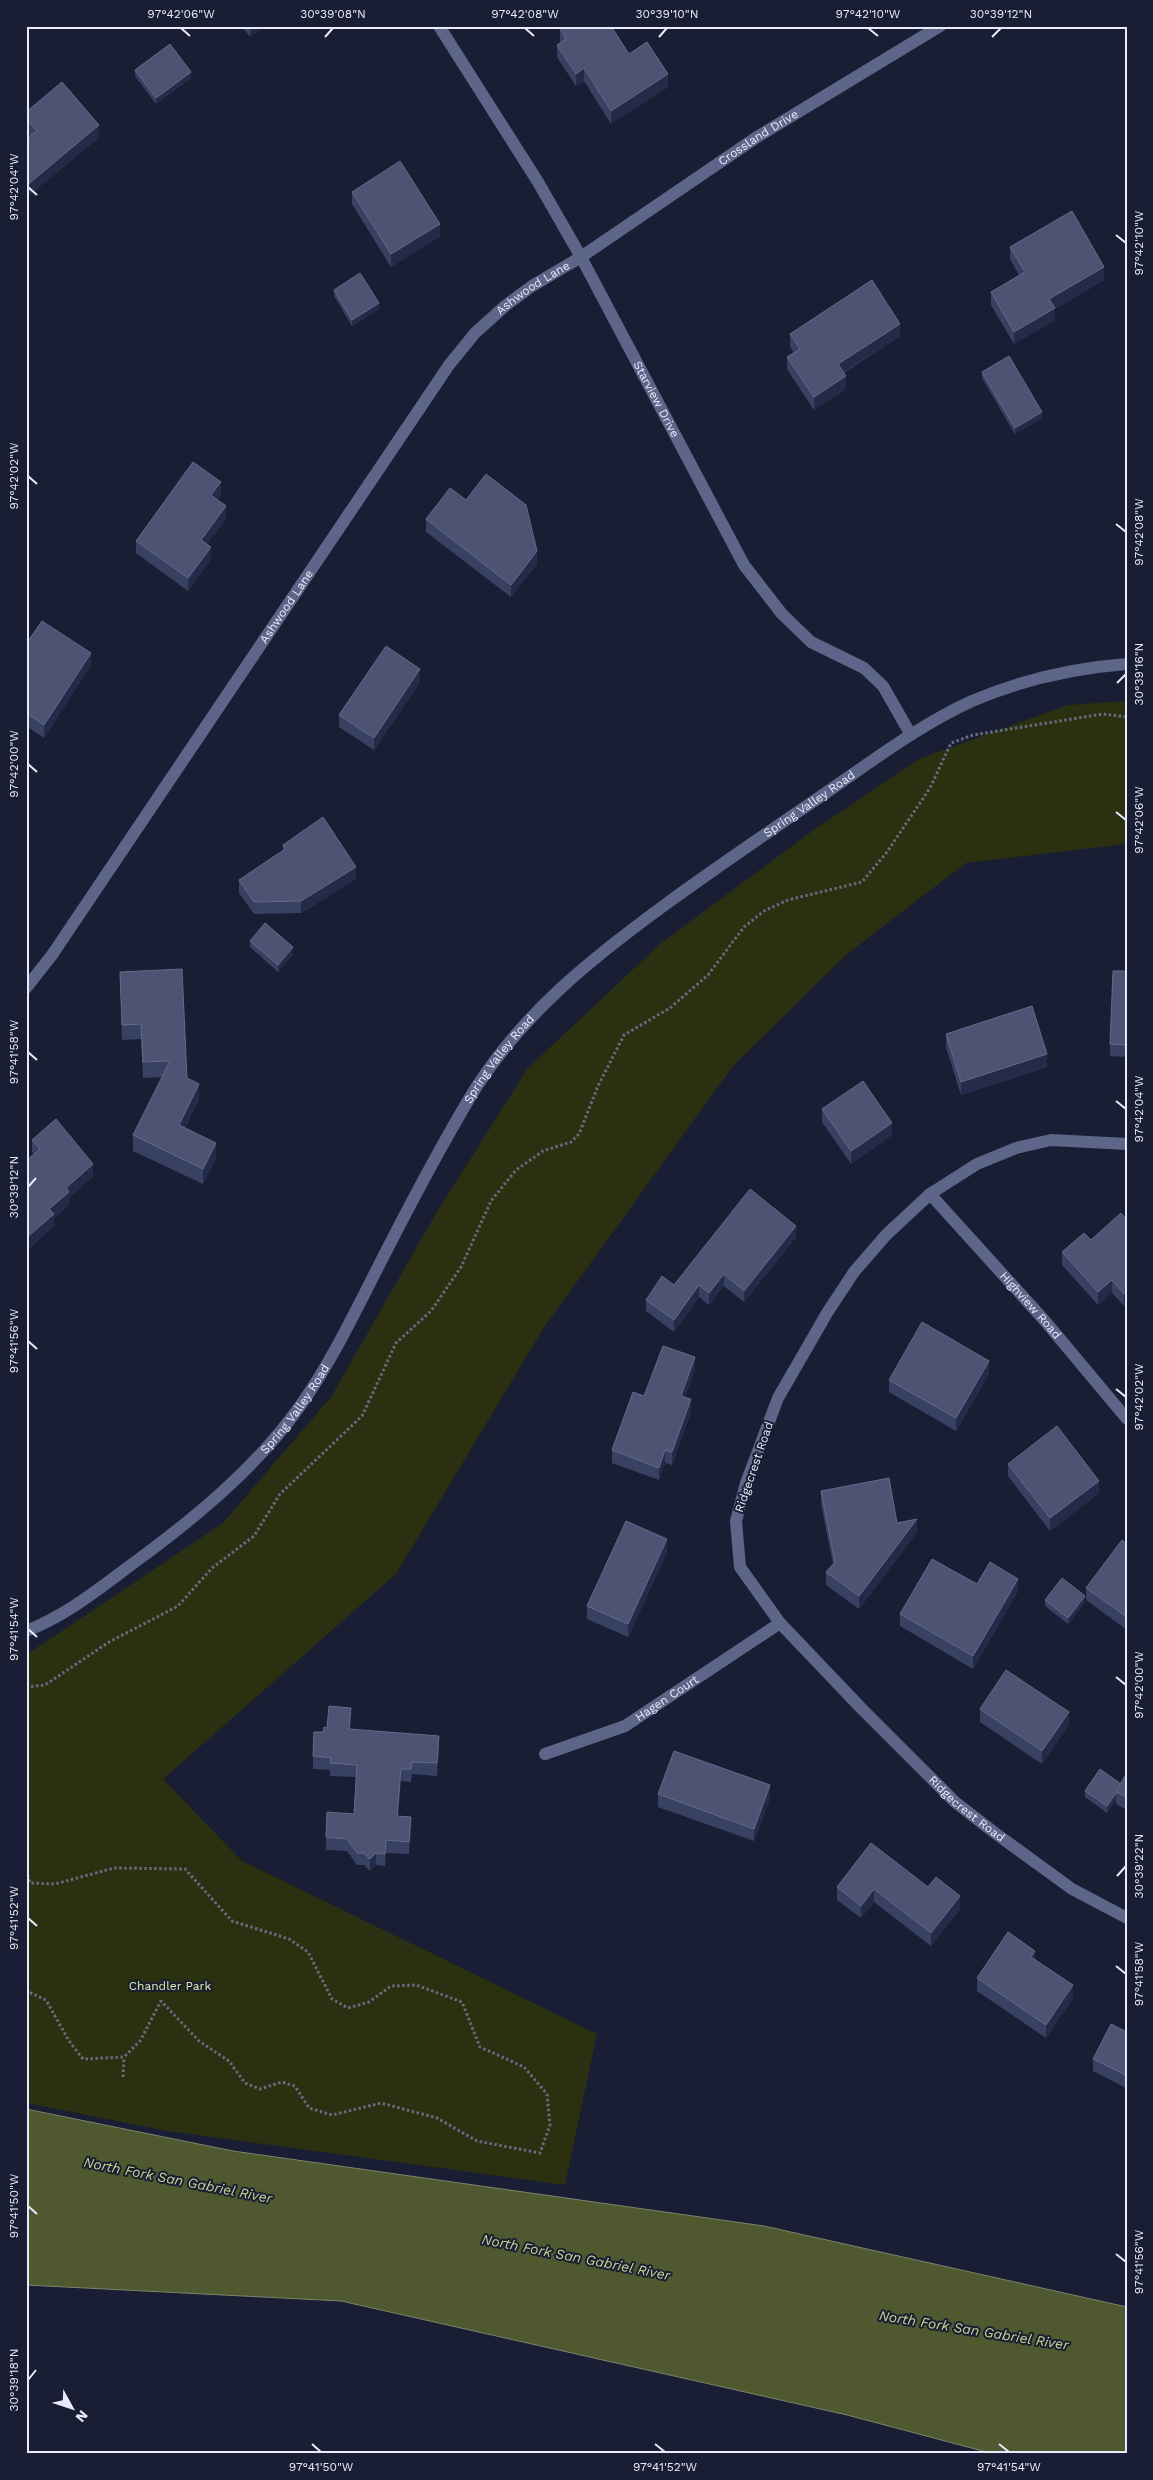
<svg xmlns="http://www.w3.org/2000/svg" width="1153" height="2480" font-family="'Work Sans',sans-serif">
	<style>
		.green { fill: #2a3010 }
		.water { fill: #4f582e; stroke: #7d846c }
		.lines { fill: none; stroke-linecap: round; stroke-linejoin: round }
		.path { stroke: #666b7e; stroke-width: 3; stroke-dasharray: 2.5 2.5; stroke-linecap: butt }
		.minor { stroke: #5d6688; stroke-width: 12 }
		.wall { fill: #394162 }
		.shaded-wall { fill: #242b49 }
		.building { fill: #4c5373; stroke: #646b88 }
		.ticks { fill: none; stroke: #e7ebfb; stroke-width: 2 }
		.labels { text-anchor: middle; stroke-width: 4; stroke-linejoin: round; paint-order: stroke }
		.street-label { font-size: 12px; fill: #e7ebfb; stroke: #191e34 }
		.park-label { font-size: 12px; fill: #ddeea6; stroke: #191e34 }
		.water-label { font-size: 14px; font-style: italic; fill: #c7d791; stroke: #191e34 }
		.neatline { fill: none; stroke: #e7ebfb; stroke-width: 2 }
		.ticks-label { font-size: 12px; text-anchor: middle; fill: #e7ebfb }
	</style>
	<rect width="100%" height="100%" fill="#191e34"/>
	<path class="green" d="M1127,701V844L966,863L847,954L733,1066L543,1329L396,1574L163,1779L242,1861L597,2034L565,2185L167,2131L26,2103V1655L223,1523L331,1397L435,1215L527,1069L660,944L815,829L919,759L1068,705Z"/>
	<path class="water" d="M26,2109L233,2151L764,2226L1127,2307V2454H994L847,2415L341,2301L26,2285Z"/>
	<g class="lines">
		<g class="path">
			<path d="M26,1687L45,1685L109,1642L178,1606L212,1568L254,1536L280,1494L362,1416L396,1343L431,1311L461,1267L491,1201L516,1170L543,1151L571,1142L579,1134L598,1086L624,1035L670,1008L708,975L744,927L764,911L788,900L862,882L887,852L930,788L951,743L973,735L1103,714L1127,717"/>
			<path d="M26,1870L30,1883L55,1884L114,1868L185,1869L232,1921L289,1939L308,1952L332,1999L348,2008L369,2002L391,1986L416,1985L462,2002L480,2047L524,2067L547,2094L550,2125L540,2153L477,2141L437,2118L381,2103L332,2115L309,2108L295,2086L282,2082L260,2089L245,2083L229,2061L199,2041L161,2001L140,2041L124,2057L83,2059L69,2041L46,2000L31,1993L26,1994"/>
			<path d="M123,2077L124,2057"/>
		</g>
		<g class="minor">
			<path id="s1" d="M439,26L538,182L581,257L744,565L782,614L811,642L864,668L883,686L911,735"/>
			<path id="s2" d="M26,988L52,955L449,365L475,333L505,306L532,286L581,257L757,137L940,26"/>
			<path id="s3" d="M1127,1144L1051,1140L1016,1148L977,1164L930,1194L886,1235L854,1272L827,1313L778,1398L746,1483L736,1521L740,1567L780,1623L861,1708L955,1802L995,1833L1072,1889L1127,1918"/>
			<path id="s4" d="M930,1194L1045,1321L1127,1419"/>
			<path id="s5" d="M26,1631C66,1616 101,1587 135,1562C195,1518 257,1467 300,1406C330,1364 352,1318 375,1273C407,1210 440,1146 477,1086C525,1012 591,959 662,907C711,871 761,837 811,803C863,768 915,727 972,701C1021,680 1074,668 1127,664"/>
			<path id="s6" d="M545,1754L625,1726L780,1623"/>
		</g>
	</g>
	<g class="wall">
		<path d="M242,26H264L250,37Z"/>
		<path d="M560,29L629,54L668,87L611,124L584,81L576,86L557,57V45L560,43Z"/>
		<path d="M135,70L191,78L156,104L135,76Z"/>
		<path d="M26,112L99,138L30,136L26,131Z"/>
		<path d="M352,192L440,236L391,267L352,204Z"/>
		<path d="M1010,247L1104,280L1055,309V320L1014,344L991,305V292L1019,275L1010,259Z"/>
		<path d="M334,290L379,309L352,326L334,296Z"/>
		<path d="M790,334L900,336L844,373L846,389L814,410L787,369V357L794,353L790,347Z"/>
		<path d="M982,372L1042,418L1015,434L982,378Z"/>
		<path d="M221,494L217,500L226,519L207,544L211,559L188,591L136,553V541Z"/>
		<path d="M426,519L537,564L511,597L426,532Z"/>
		<path d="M26,644L91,665L44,738L26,726Z"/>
		<path d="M420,682L374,750L339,727V715Z"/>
		<path d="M283,845L356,879L301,913L254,914L239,893V880L283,851Z"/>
		<path d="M250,941L293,954L278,972L250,947Z"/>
		<path d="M1127,971V1057L1110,1056V1044Z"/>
		<path d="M120,972L187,1078L199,1099L185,1128L216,1158L203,1184L133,1151V1135L162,1077L143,1078L141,1039L122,1040Z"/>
		<path d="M946,1034L1047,1067L961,1095L946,1047Z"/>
		<path d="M822,1109L892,1135L851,1164L822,1122Z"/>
		<path d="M32,1140L93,1176L69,1198V1205L54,1218V1226L26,1251V1161L34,1154L32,1152Z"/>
		<path d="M1127,1220V1304L1124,1306L1112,1293L1098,1305L1062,1265V1252L1091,1240Z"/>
		<path d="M796,1237L744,1302L724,1286L709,1305L699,1297L674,1332L646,1311V1300L674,1285Z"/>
		<path d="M695,1369L685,1397L691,1412L672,1465L665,1463L659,1480L612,1463V1450L644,1396Z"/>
		<path d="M989,1374L956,1431L889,1392V1380Z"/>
		<path d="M1008,1464L1099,1493L1050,1531L1008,1476Z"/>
		<path d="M821,1491L917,1532L859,1609L826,1585V1572L833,1564L821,1504Z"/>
		<path d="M1127,1544V1630L1086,1600V1588Z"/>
		<path d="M667,1552L628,1637L587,1619V1606Z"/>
		<path d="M977,1584L1018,1591L973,1669L900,1626V1614Z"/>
		<path d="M1045,1600L1085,1602L1068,1624L1045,1606Z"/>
		<path d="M980,1709L1069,1724L1042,1764L980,1722Z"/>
		<path d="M351,1720L350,1729L439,1748L437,1776L412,1774L411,1782L401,1781L398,1816L411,1830L409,1854L386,1853L385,1866L376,1865L370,1871L364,1865H357L347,1851L326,1850V1837L354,1814L356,1777L330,1776V1770L313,1769V1756L323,1732L327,1728Z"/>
		<path d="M1127,1772V1810L1116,1804V1799L1107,1813L1085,1797V1791L1121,1784Z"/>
		<path d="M658,1794L770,1798L754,1841L658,1807Z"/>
		<path d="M837,1887H928L960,1909L931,1946L874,1902L861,1918L837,1900Z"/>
		<path d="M1035,1959L1073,1998L1046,2038L977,1991V1978Z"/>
		<path d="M1127,2032V2092L1124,2087L1093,2071V2059Z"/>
	</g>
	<g class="shaded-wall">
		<path d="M250,26H264L250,37Z"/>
		<path d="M584,68V81L576,86V74Z"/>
		<path d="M191,72V78L156,104V98Z"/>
		<path d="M668,74V87L611,124V111Z"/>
		<path d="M99,125V138L26,198V186Z"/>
		<path d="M440,224V236L391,267V254Z"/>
		<path d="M1104,267V280L1055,309V320L1014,344V332L1049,299Z"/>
		<path d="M379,303V309L352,326V320Z"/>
		<path d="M900,324V336L838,376V364Z"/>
		<path d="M846,376V389L814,410V397Z"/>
		<path d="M1042,412V418L1015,434V428Z"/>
		<path d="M221,482V494L211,508V495Z"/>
		<path d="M226,506V519L201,552V540Z"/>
		<path d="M211,547V559L188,591V578Z"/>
		<path d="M537,551V564L511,597V585Z"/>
		<path d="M91,653V665L44,738V725Z"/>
		<path d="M420,669V682L374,750V738Z"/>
		<path d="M356,867V879L301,913V901Z"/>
		<path d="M293,947V954L278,972V965Z"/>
		<path d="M1047,1054V1067L961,1095V1082Z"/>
		<path d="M199,1084V1099L179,1140V1125Z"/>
		<path d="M892,1123V1135L851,1164V1151Z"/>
		<path d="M216,1143V1158L203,1184V1169Z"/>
		<path d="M93,1164V1176L69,1198V1205L54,1218V1226L26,1251V1238L66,1188Z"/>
		<path d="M796,1226V1237L744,1302V1291Z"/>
		<path d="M724,1274V1286L709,1305V1293Z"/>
		<path d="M1112,1280V1293L1098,1305V1292Z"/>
		<path d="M699,1285V1297L674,1332V1320Z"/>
		<path d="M1127,1291V1304L1124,1306V1294Z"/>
		<path d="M695,1357V1369L681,1408V1396Z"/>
		<path d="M989,1361V1374L956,1431V1418Z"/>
		<path d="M691,1399V1412L672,1465V1452Z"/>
		<path d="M665,1450V1463L659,1480V1468Z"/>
		<path d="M1099,1481V1493L1050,1531V1518Z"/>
		<path d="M917,1519V1532L859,1609V1596Z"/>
		<path d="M667,1539V1552L628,1637V1624Z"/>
		<path d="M1018,1579V1591L973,1669V1656Z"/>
		<path d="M1085,1596V1602L1068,1624V1618Z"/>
		<path d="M351,1708V1720L349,1742V1729Z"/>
		<path d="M1069,1712V1724L1042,1764V1751Z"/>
		<path d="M439,1736V1748L437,1776V1763Z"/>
		<path d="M401,1769V1781L397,1829V1816Z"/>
		<path d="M770,1785V1798L754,1841V1829Z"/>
		<path d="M1116,1793V1799L1107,1813V1806Z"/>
		<path d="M411,1817V1830L409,1854V1842Z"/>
		<path d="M386,1840V1853L385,1866V1854Z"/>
		<path d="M376,1853V1865L370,1871V1859Z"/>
		<path d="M874,1889V1902L861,1918V1906Z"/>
		<path d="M960,1896V1909L931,1946V1933Z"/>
		<path d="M1035,1951V1963L1031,1957Z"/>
		<path d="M1073,1985V1998L1046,2038V2025Z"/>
	</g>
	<g class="building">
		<path d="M564,26H611L629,54L647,42L668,74L611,111L584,68L576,74L557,45L566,39L560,29Z"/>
		<path d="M170,44L191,72L156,98L135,70Z"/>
		<path d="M62,82L99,125L26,186V139L37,131L26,119V112Z"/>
		<path d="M400,161L440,224L391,254L352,192Z"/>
		<path d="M1072,211L1104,267L1049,299L1055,308L1014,332L991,292L1025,272L1010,247Z"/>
		<path d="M360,273L379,303L352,320L334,290Z"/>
		<path d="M872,280L900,324L838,364L846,376L814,397L787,357L800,349L790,334Z"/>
		<path d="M1009,356L1042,412L1015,428L982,372Z"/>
		<path d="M193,462L221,482L211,495L226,506L201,540L211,547L188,578L136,541Z"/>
		<path d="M486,474L526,505L537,551L511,585L426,519L450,488L466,500Z"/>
		<path d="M42,621L91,653L44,725L26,713V644Z"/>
		<path d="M386,646L420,669L374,738L339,715Z"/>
		<path d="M323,817L356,867L301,901L254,902L239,880L285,849L283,845Z"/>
		<path d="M265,923L293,947L278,965L250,941Z"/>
		<path d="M182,969L187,1078L199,1084L179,1125L216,1143L203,1169L133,1135L170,1061L143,1062L141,1024L122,1025L120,972Z"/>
		<path d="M1113,971H1127V1045L1110,1044Z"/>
		<path d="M1032,1006L1047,1054L961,1082L946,1034Z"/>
		<path d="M863,1081L892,1123L851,1151L822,1109Z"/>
		<path d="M56,1119L93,1164L66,1188L69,1192L49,1209L54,1214L26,1238V1161L40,1149L32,1140Z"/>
		<path d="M750,1189L796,1226L744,1291L724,1274L709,1293L699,1285L674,1320L646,1300L662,1276L674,1285Z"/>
		<path d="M1121,1213L1127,1220V1291L1124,1294L1112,1280L1098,1292L1062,1252L1084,1233L1091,1240Z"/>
		<path d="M922,1322L989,1361L956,1418L889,1380Z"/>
		<path d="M663,1346L695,1357L681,1396L691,1399L672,1452L665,1450L659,1468L612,1450L633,1392L644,1396Z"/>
		<path d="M1057,1426L1099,1481L1050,1518L1008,1464Z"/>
		<path d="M889,1478L897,1523L917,1519L859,1596L826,1572L835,1562L821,1491Z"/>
		<path d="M626,1521L667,1539L628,1624L587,1606Z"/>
		<path d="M1122,1540L1127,1544V1617L1086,1588Z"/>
		<path d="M932,1559L977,1584L990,1562L1018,1579L973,1656L900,1614Z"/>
		<path d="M1062,1578L1085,1596L1068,1618L1045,1600Z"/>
		<path d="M1006,1670L1069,1712L1042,1751L980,1709Z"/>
		<path d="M329,1706L351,1708L349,1729L439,1736L437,1763L412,1762L411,1769H401L397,1816L411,1817L409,1842L386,1840L385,1854L376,1853L370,1859L364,1853H357L347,1839L326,1837L327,1812L354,1814L357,1765L330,1763L331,1758L313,1756L314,1732H323L324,1727L327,1728Z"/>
		<path d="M674,1751L770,1785L754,1829L658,1794Z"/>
		<path d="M1100,1769L1121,1784L1116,1792H1117L1107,1806L1085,1791Z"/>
		<path d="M1127,1772V1797L1116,1792Z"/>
		<path d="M871,1843L928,1887L936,1877L960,1896L931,1933L874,1889L861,1906L837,1887Z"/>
		<path d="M1008,1932L1035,1951L1031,1957L1073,1985L1046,2025L977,1978Z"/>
		<path d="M1111,2024L1127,2032V2079L1124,2074L1093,2059Z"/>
	</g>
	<path class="ticks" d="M181,28L190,36M525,28L534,36M868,28L878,36M325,37L333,28M659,37L667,28M992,37L1001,28M28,187L37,195M1116,235L1126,243M28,476L37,484M1116,524L1126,532M1117,683L1126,674M28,764L37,772M1116,812L1126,820M28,1052L37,1060M1116,1101L1126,1109M28,1187L36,1178M28,1341L37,1349M1116,1389L1126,1397M28,1629L37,1637M1116,1677L1126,1685M1117,1876L1126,1866M28,1918L37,1926M1116,1966L1126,1974M28,2206L37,2214M1116,2254L1126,2262M28,2380L36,2370M312,2444L321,2452M655,2444L665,2452M999,2444L1009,2452"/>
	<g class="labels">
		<g class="street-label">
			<text dy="4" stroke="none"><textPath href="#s2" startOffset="1139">Crossland Drive</textPath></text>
			<text dy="4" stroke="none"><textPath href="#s2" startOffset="868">Ashwood Lane</textPath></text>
			<text dy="4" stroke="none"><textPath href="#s1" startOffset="432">Starview Drive</textPath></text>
			<text dy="4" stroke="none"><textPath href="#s2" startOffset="462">Ashwood Lane</textPath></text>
			<text dy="4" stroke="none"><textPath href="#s5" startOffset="1162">Spring Valley Road</textPath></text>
			<text dy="4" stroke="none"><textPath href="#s5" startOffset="758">Spring Valley Road</textPath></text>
			<text dy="4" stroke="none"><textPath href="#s4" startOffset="150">Highview Road</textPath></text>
			<text dy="4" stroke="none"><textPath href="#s5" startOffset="352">Spring Valley Road</textPath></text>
			<text transform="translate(754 1467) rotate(-71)" y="4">Ridgecrest Road</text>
			<text dy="4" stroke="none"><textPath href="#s6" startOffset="135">Hagen Court</textPath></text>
			<text dy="4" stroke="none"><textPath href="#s3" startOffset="975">Ridgecrest Road</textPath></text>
		</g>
		<g class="park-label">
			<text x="170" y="1990">Chandler Park</text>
		</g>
		<g class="water-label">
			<text transform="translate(178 2180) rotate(11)" y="5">North Fork San Gabriel River</text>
			<text transform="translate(576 2257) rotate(11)" y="5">North Fork San Gabriel River</text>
			<text transform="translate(974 2330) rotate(9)" y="5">North Fork San Gabriel River</text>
		</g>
	</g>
	<rect width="1153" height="2480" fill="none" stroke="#191e34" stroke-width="55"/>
	<g transform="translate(72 2408) rotate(130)" stroke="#191e34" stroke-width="4" paint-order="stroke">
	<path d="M0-4L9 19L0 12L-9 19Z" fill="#e7ebfb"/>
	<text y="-8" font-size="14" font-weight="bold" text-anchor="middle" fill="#e7ebfb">N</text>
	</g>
	<rect x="28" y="28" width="1098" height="2424" class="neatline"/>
	<g class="ticks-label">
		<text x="181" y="18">97°42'06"W</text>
		<text x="333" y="18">30°39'08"N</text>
		<text x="525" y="18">97°42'08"W</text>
		<text x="667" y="18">30°39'10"N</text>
		<text x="868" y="18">97°42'10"W</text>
		<text x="1001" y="18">30°39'12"N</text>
		<text transform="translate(14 187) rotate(-90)" y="4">97°42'04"W</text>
		<text transform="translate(1139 243) rotate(-90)" y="4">97°42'10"W</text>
		<text transform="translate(14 476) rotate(-90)" y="4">97°42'02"W</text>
		<text transform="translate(1139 532) rotate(-90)" y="4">97°42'08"W</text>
		<text transform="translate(1139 674) rotate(-90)" y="4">30°39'16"N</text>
		<text transform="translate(14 764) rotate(-90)" y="4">97°42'00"W</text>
		<text transform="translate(1139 820) rotate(-90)" y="4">97°42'06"W</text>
		<text transform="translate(14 1052) rotate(-90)" y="4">97°41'58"W</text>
		<text transform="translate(1139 1109) rotate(-90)" y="4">97°42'04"W</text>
		<text transform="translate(14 1187) rotate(-90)" y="4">30°39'12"N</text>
		<text transform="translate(14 1341) rotate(-90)" y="4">97°41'56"W</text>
		<text transform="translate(1139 1397) rotate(-90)" y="4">97°42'02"W</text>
		<text transform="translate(14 1629) rotate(-90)" y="4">97°41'54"W</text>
		<text transform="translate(1139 1685) rotate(-90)" y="4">97°42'00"W</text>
		<text transform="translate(1139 1866) rotate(-90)" y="4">30°39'22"N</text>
		<text transform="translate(14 1918) rotate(-90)" y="4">97°41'52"W</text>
		<text transform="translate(1139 1974) rotate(-90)" y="4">97°41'58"W</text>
		<text transform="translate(14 2206) rotate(-90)" y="4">97°41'50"W</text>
		<text transform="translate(1139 2262) rotate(-90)" y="4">97°41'56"W</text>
		<text transform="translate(14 2380) rotate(-90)" y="4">30°39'18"N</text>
		<text x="321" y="2471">97°41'50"W</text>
		<text x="665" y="2471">97°41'52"W</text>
		<text x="1009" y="2471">97°41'54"W</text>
	</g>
</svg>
